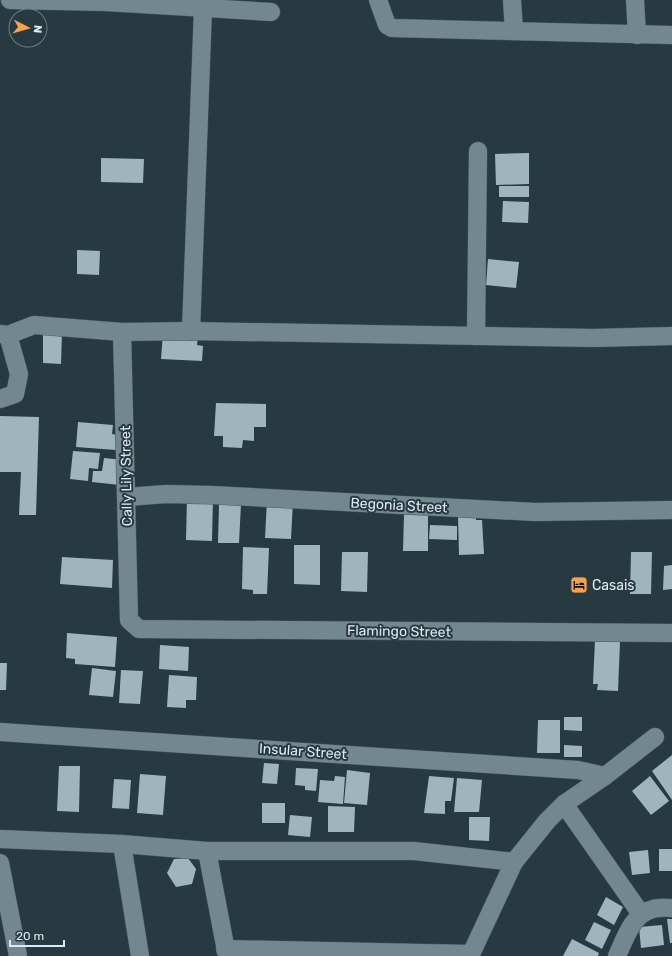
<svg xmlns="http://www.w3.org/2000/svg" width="672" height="956" font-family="Rubik,sans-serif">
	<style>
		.building { fill: #9fb5be }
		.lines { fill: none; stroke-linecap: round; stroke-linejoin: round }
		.minor-casing { stroke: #49595f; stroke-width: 19 }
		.minor { stroke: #72878f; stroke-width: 18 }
		.labels { text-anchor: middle; stroke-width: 4; stroke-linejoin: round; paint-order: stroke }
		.street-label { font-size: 14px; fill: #deeaee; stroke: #273a41 }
		.poi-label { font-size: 14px; fill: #deeaee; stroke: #273a41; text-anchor: start }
	</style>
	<rect width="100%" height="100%" fill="#273a41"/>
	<g class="building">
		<path d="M529,153V184L496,185L495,154Z"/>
		<path d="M101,158L144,159L143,183L101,182Z"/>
		<rect x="499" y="186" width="30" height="11"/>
		<path d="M503,201L529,202L528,223L502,222Z"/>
		<path d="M77,250L100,251L99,275L77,274Z"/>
		<path d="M488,259L519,262L516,288L486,285Z"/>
		<path d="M43,333H62L61,364L43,363Z"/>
		<path d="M163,333L198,336L197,345L203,346L202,361L161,359Z"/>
		<path d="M216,403L266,404V427H254V441L243,440L242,448L223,447V436H214Z"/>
		<path d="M0,416L39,417L36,515H19L21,472H0Z"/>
		<path d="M78,422L113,425L112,434L117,435L116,450L76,447Z"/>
		<path d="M73,451L100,453L98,469L89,468L88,481L70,479Z"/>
		<path d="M104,458L124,460L120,485L92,482L93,471H102Z"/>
		<path d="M187,498L213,499L212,541L186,540Z"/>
		<path d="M267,500L293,501L291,539L265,538Z"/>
		<path d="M219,504H241L239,543H218Z"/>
		<path d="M404,514L428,515V551H403Z"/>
		<path d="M458,515H476V520H482L484,554L459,555Z"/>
		<path d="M430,525L457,526V540L429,539Z"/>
		<path d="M294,545H320V585L294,584Z"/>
		<path d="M243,547L269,548L267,594H253V590L242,589Z"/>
		<path d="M342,552H368L367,592L341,591Z"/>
		<path d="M631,552H652L651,594H630Z"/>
		<path d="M62,557L113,560L112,588L60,584Z"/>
		<path d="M672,565V589L663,590L664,566Z"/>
		<path d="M67,633L117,637L115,667L75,664V659L66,658Z"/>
		<path d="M595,640L620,642L618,691L597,690L598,684H593Z"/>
		<path d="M160,645L189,647L188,671L159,669Z"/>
		<path d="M0,663H7L6,690H0Z"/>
		<path d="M92,668L116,671L113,697L89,695Z"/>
		<path d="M121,670L143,671L140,704L119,703Z"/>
		<path d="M169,675L197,677L196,700H186V708L167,707Z"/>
		<path d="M564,717H582V731L564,730Z"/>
		<path d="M538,720H560V753H537Z"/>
		<path d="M564,745L582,746V757H564Z"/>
		<path d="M672,755V800L652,771Z"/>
		<path d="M264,763L279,764L277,784L262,783Z"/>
		<path d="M59,766H80L79,812L57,811Z"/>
		<path d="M296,768L318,769L316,791L305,790V786L295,785Z"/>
		<path d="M347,770L370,773L367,805L344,803Z"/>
		<path d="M140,774L166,776L163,815L137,813Z"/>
		<path d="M335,776L345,777L343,804L318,802L320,780L334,781Z"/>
		<path d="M429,776L454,778L451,801H445V814L424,813Z"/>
		<path d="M650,776L669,801L651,815L632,791Z"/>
		<path d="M457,778L482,780L479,812H454Z"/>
		<path d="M114,779L131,780L129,809L112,808Z"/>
		<rect x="262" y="803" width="23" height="20"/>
		<path d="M328,806L355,807L354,832H328Z"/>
		<path d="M290,815L312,817L310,837L288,835Z"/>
		<path d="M469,817H490L489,841L469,840Z"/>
		<rect x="659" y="849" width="13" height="22"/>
		<path d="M648,850L650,873L632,875L629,852Z"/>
		<path d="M188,858L196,869L192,884L176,887L167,873L174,859Z"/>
		<path d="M606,897L623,907L614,925L597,915Z"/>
		<path d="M667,919H672V943H670Z"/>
		<path d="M594,922L611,930L602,949L585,940Z"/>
		<path d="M662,925L664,945L641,948L639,927Z"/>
		<path d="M572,939L599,953L598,956H563Z"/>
	</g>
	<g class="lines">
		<g class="minor-casing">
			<g id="minor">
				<path d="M10,0L106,2V0"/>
				<path d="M378,0L387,25L392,28L672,35"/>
				<path d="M512,0L514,31"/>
				<path d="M635,0L637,35"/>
				<path d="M106,2L271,12"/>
				<path d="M191,331L203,8"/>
				<path d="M122,332L129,620L139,629L672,633"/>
				<path d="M0,334L8,335L34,325L122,332L191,331L593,338L672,336"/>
				<path d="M476,336L478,151"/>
				<path d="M0,399L15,394L19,374L8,335"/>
				<path d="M127,497L166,494L211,495L535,512L672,510"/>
				<path d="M0,732L578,770L605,776"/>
				<path d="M564,804L641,914"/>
				<path d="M0,839L122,844L207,851L227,956"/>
				<path d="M122,844L140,956"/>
				<path d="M207,851H414L514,862"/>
				<path d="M0,863L18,956"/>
				<path d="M225,949L471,954L514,862L547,821L564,804L605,776L655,737"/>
				<path d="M617,956C625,939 632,914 653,909C659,907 666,908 672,908"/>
			</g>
		</g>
		<use href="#minor" class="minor"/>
	</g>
	<defs>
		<g id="hotel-square" transform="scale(0.9)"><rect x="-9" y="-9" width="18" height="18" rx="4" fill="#f7a248" stroke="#273a41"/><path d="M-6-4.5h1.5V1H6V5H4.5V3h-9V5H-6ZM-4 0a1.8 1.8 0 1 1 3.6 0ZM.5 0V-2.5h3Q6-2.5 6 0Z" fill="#111"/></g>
	</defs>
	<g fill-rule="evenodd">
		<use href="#hotel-square" x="579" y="585"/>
	</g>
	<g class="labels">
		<g class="street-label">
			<text transform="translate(126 476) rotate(-91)" y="5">Cally Lily Street</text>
			<text transform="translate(399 505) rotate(3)" y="5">Begonia Street</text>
			<text transform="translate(399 631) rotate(1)" y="5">Flamingo Street</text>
			<text transform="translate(303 751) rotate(4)" y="5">Insular Street</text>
		</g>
		<g class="poi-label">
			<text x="592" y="590">Casais</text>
		</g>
	</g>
	<g transform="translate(28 28) rotate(96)"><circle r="19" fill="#273a41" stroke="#708086"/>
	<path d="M0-3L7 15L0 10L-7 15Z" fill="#f7a248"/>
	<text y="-6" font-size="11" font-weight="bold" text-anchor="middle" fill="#deeaee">N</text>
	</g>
	<path d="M10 940v6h54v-6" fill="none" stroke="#deeaee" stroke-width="2"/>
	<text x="16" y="940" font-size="12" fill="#deeaee" stroke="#273a41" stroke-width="3" paint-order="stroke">20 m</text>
</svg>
